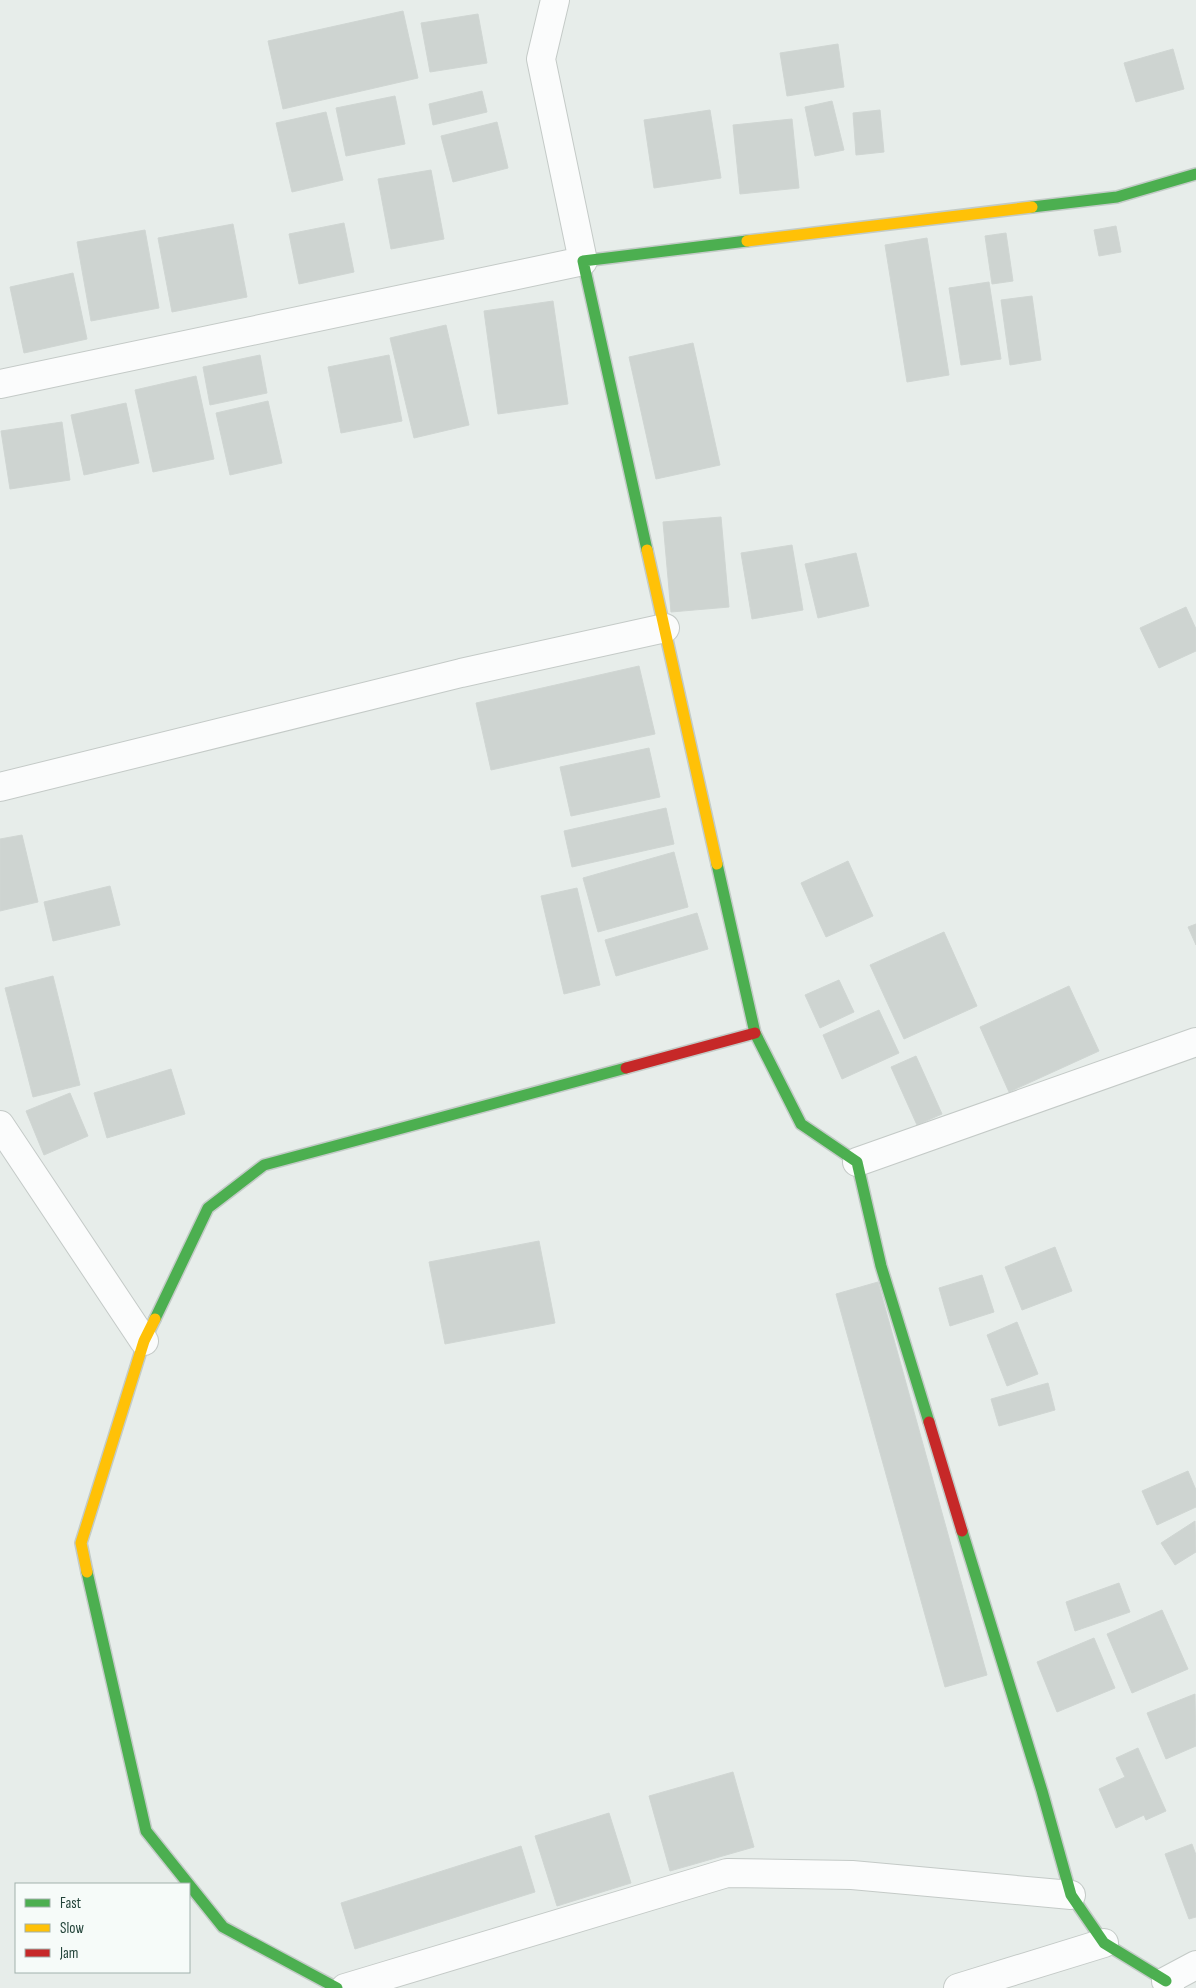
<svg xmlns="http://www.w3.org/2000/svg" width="1196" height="1988" font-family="'Sofia Sans Condensed',sans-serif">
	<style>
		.building { fill: #ced4d1; stroke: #d0d6d3 }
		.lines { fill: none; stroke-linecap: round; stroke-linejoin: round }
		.street-casing { stroke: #c4cac7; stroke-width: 30 }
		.fast-casing { stroke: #c3cbc7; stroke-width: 14 }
		.slow-casing { stroke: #c3cbc7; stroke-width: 14 }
		.jam-casing { stroke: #c3cbc7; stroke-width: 14 }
		.street { stroke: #fbfcfc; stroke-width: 28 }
		.fast { stroke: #4caf50; stroke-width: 11 }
		.slow { stroke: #ffc107; stroke-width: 11 }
		.jam { stroke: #c62828; stroke-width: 11 }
	</style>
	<rect width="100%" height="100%" fill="#e7edea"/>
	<g class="building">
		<path d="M403,11L418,78L283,109L268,41Z"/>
		<path d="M478,14L487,63L430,72L421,23Z"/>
		<path d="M838,44L844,87L787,96L780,53Z"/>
		<path d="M1173,49L1184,89L1136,102L1124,63Z"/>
		<path d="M482,91L487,112L433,125L429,104Z"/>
		<path d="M395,96L405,144L346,156L336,108Z"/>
		<path d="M832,101L844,150L815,156L805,107Z"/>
		<path d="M710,110L721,178L654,188L644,120Z"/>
		<path d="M880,110L884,152L856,155L853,113Z"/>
		<path d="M326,112L343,180L292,192L276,123Z"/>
		<path d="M792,119L799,188L740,194L733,125Z"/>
		<path d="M497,122L508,168L453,182L441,136Z"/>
		<path d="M431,170L444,239L391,249L378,179Z"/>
		<path d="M344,223L354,272L299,284L289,234Z"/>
		<path d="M233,224L247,297L172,312L158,238Z"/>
		<path d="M1116,226L1121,252L1099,256L1094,230Z"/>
		<path d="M145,230L159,308L91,321L77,242Z"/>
		<path d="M1006,233L1013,281L992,284L985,236Z"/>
		<path d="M927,238L949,375L907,382L885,245Z"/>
		<path d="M73,273L87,339L24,353L10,287Z"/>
		<path d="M989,282L1001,359L961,365L949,288Z"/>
		<path d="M1032,296L1041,360L1010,365L1001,300Z"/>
		<path d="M553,301L568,404L498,414L484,311Z"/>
		<path d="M446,325L469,425L414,438L390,338Z"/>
		<path d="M693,343L720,465L656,479L629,357Z"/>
		<path d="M260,355L267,393L210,405L203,367Z"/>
		<path d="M389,355L402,421L341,433L328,367Z"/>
		<path d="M196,376L214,459L153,472L135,390Z"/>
		<path d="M268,401L282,463L230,475L216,413Z"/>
		<path d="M126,403L139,463L84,475L71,415Z"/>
		<path d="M62,422L70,480L10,489L1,431Z"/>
		<path d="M721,517L729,607L671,612L663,522Z"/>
		<path d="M792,545L803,610L752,619L741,553Z"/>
		<path d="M856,553L869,606L818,618L805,564Z"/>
		<path d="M1186,607L1196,629V651L1159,668L1140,628Z"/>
		<path d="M639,666L655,734L491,770L476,703Z"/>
		<path d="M649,748L660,797L571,816L560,767Z"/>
		<path d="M666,808L674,844L572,867L564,831Z"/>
		<path d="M22,835L38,902L0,911V839Z"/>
		<path d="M674,852L688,907L598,932L583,878Z"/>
		<path d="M848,861L873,916L826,937L801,883Z"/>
		<path d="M110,886L120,925L53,941L44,902Z"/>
		<path d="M577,888L600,985L564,994L541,896Z"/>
		<path d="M697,913L708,949L616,976L605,940Z"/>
		<path d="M1196,924V945L1188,927Z"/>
		<path d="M944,932L977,1006L904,1039L870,965Z"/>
		<path d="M53,976L80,1085L33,1097L5,988Z"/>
		<path d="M839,980L854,1012L820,1028L805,995Z"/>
		<path d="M1069,986L1099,1051L1009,1092L980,1027Z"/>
		<path d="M879,1010L899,1053L842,1079L823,1035Z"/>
		<path d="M916,1056L942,1114L917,1125L891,1067Z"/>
		<path d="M171,1069L185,1114L107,1138L94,1093Z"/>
		<path d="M70,1093L88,1136L44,1155L26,1111Z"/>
		<path d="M539,1241L555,1323L445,1344L429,1262Z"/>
		<path d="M1055,1247L1072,1291L1022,1310L1005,1267Z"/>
		<path d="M982,1275L994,1312L950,1326L939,1288Z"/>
		<path d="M878,1282L987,1675L945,1687L836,1294Z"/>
		<path d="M1017,1322L1038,1374L1007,1386L987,1335Z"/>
		<path d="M1048,1383L1055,1410L999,1426L991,1399Z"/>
		<path d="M1188,1471L1196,1490V1507L1157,1525L1142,1491Z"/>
		<path d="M1195,1521L1196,1552L1175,1565L1161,1543Z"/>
		<path d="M1119,1583L1130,1612L1075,1631L1066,1602Z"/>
		<path d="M1162,1610L1188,1669L1132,1693L1107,1634Z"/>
		<path d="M1094,1638L1115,1688L1057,1712L1037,1662Z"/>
		<path d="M1195,1694L1196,1746L1166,1759L1147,1713Z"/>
		<path d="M1138,1748L1166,1811L1146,1820L1144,1815L1116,1828L1099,1789L1125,1777L1116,1758Z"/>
		<path d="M733,1772L754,1847L670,1871L649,1796Z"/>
		<path d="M609,1813L631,1883L557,1906L535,1836Z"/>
		<path d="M1192,1844L1196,1855V1917L1189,1919L1165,1854Z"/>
		<path d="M521,1846L535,1892L355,1949L341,1903Z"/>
	</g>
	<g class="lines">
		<g class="street-casing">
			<g id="street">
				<path d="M0,384L583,261L541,59L555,0"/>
				<path d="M0,787L461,673L665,628"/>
				<path d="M0,1125L144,1341"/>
				<path d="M857,1162L1196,1042"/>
				<path d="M345,1988L727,1873L852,1875L1071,1895"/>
				<path d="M958,1988L1104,1943"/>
				<path d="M1170,1988L1166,1981L1196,1965"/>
			</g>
		</g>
		<g class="fast-casing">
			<g id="fast">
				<path d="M1032,207L1117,197L1196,174"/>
				<path d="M647,550L583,261L747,241"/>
				<path d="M717,864L755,1033L801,1124L857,1162L881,1266L929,1422"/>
				<path d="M155,1319L208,1208L264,1165L626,1068"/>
				<path d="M962,1531L1042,1791L1071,1895L1104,1943L1166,1981"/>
				<path d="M87,1572L146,1831L223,1927L337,1988"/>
			</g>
		</g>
		<g class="slow-casing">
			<g id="slow">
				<path d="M747,241L1032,207"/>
				<path d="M647,550L717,864"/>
				<path d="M87,1572L81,1543L144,1341L155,1319"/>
			</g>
		</g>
		<g class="jam-casing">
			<g id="jam">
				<path d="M626,1068L755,1033"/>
				<path d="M929,1422L962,1531"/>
			</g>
		</g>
		<use href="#street" class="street"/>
		<use href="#fast" class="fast"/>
		<use href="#slow" class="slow"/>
		<use href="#jam" class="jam"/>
	</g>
	<rect x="15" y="1883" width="175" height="90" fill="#f6fbf9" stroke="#a1b1ac"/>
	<rect x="25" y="1899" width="25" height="8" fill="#4caf50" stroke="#a1b1ac"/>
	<text x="60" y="1908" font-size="15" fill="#224339">Fast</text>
	<rect x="25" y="1924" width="25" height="8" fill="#ffc107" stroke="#a1b1ac"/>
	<text x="60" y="1933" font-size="15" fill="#224339">Slow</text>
	<rect x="25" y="1949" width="25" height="8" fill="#c62828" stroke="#a1b1ac"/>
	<text x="60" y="1958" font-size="15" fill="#224339">Jam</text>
</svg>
